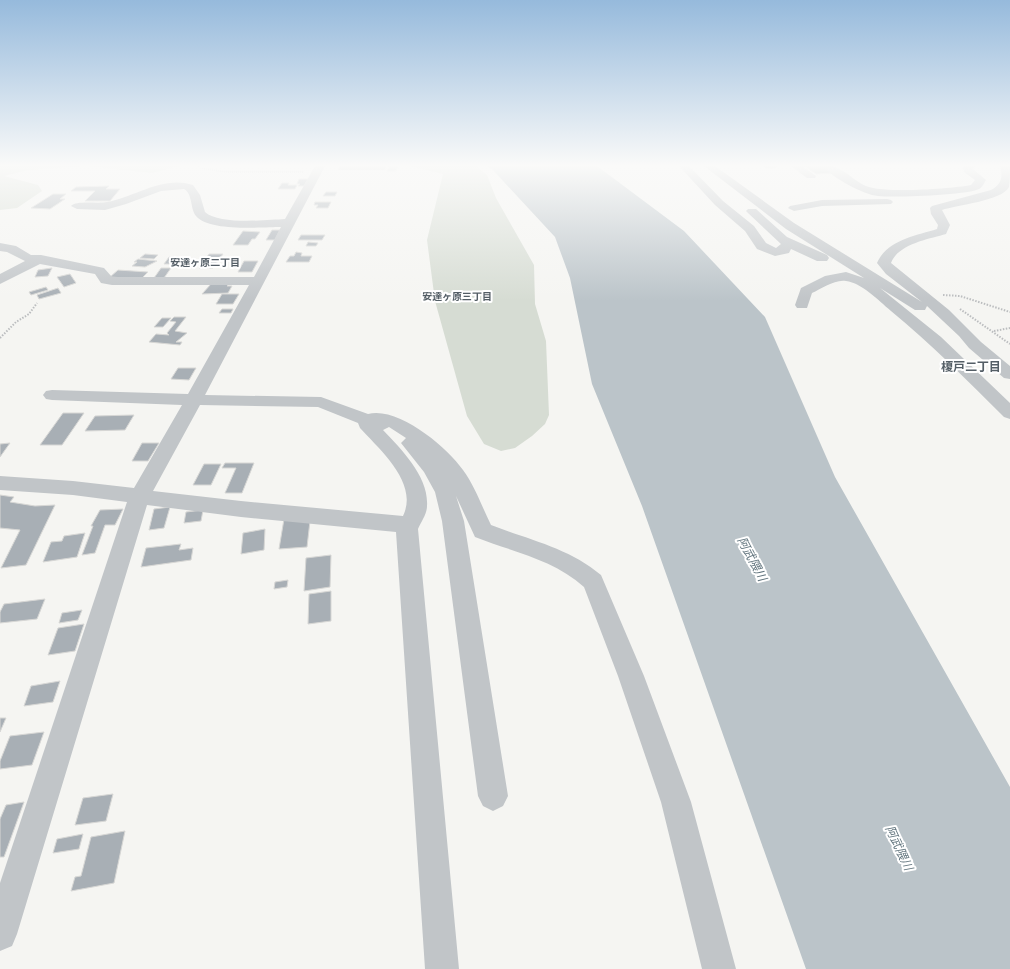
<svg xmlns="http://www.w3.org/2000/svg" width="1010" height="969" font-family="Poppins,'Noto Sans JP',sans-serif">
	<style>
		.green { fill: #d6dcd3 }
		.water { fill: #bbc4c9 }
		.building { fill: #a8afb5; stroke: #d7d7d5 }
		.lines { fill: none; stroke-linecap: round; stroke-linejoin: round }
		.path-far1 { stroke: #bbbdbf; stroke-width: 1.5; stroke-dasharray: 1 1; stroke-linecap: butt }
		.path { stroke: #bbbdbf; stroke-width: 2; stroke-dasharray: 1.5 1.5; stroke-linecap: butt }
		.minor { fill: #c1c5c8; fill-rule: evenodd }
		.labels { text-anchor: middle; stroke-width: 4; stroke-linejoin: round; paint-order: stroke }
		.far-neighbourhood-label { font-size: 10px; font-weight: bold; fill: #545e66; stroke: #fff }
		.neighbourhood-label { font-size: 12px; font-weight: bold; fill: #545e66; stroke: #fff }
		.water-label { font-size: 12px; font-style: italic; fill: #62757e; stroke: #fff }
	</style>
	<rect width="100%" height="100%" fill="#f5f5f2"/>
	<g class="green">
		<path d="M0,166H180L152,173L87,166L28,170L4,176L38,185L42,191L17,208L0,210Z"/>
		<path d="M410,166H476L487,175L496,198L534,265L535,304L546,341L549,415L545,424L532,436L515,448L501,451L484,444L467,416L435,301L427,240L443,174Z"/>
	</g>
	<path class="water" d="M487,166H597L684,231L765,317L835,477L1010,787V969H806L642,506L592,384L570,278L555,237L492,169Z"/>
	<g class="building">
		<path d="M340,166H386L385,170H338Z"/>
		<path d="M389,166H398L396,171H387Z"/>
		<path d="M804,166H822L832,173L816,174Z"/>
		<path d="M299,179H308L304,186H298L300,184H297Z"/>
		<path d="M282,183H289L288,185H297L295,189H278Z"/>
		<path d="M109,186L106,189H120L110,201H85L95,191H71L76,187Z"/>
		<path d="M326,192H337L335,196H323Z"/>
		<path d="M53,194H66L60,199H65L50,209L31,208Z"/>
		<path d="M315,202H331L328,208H316L318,205H314Z"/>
		<path d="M272,230H280L275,240H266Z"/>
		<path d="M243,231L260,232L255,239H252L248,245H233Z"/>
		<path d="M301,235H325L322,240H298Z"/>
		<path d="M308,242L318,243L316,246H306Z"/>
		<path d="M296,252L302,253L301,256H312L309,262H286L290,256H294Z"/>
		<path d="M145,254L158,255L154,259L140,258Z"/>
		<path d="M209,254H223L213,268H199Z"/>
		<path d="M169,257H179L173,264H164Z"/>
		<path d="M138,259L157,261L145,267L132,266L137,262H134Z"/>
		<path d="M244,261H258L252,272H238Z"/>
		<path d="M52,268L48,276L35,277L38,270Z"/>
		<path d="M161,268H171L164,278H154Z"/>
		<path d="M118,270L148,272L141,279L110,277Z"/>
		<path d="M70,274L76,283L64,287L57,277Z"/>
		<path d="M211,284H229L227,286H232L228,293L202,294Z"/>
		<path d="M46,287L48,290L31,295L29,292Z"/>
		<path d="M58,288L61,293L39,299L37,295Z"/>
		<path d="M222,294H239L233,304H216Z"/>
		<path d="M222,309H233L231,313H219Z"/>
		<path d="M174,317H186L175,331L187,333L176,342H182L180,345L149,342L156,334L169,335L167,333L176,322L170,321Z"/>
		<path d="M162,318H171L163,327H154Z"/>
		<path d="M178,368H196L189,380L171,379Z"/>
		<path d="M63,413H84L62,445H40Z"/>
		<path d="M134,415L125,430L85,431L95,416Z"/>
		<path d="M10,443L0,457V444Z"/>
		<path d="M142,443H159L148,461H132Z"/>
		<path d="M225,463H254L242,493H225L236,468H222Z"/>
		<path d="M204,464H221L211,485H193Z"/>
		<path d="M0,495L14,497L10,502L35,506L55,505L26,565L1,568L20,530L0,528Z"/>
		<path d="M170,507L164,528L149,530L154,509Z"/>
		<path d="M123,509L115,525H105L95,553L82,555L93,526H91L100,510Z"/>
		<path d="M203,510L201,521L184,523L186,512Z"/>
		<path d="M284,519L310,521L307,547L279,549Z"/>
		<path d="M265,529L264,550L241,554L243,533Z"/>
		<path d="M85,533L77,557L43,562L51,542L62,541L64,536Z"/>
		<path d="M181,544L179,550L193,548L191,560L141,567L146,548Z"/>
		<path d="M331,555L330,587L304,591L306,558Z"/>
		<path d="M288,580L287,587L274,589L275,582Z"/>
		<path d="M331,591V621L308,624L309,594Z"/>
		<path d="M45,599L37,619L0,623V612L4,604Z"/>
		<path d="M82,610L78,620L59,623L62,613Z"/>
		<path d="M84,624L75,651L48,655L58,628Z"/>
		<path d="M60,681L53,702L24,706L31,686Z"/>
		<path d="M0,718H6L0,732Z"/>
		<path d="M44,732L32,765L0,769V761L10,736Z"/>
		<path d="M113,794L106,821L75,825L83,798Z"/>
		<path d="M24,802L4,857H0V819L6,805Z"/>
		<path d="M125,831L114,883L71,891L75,877L81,876L91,837Z"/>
		<path d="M83,834L79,849L53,853L57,839Z"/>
	</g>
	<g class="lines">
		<path class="path-far1" d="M199,166L201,168L226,172H304"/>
		<g class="path">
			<path d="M943,295L960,296L1010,312"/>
			<path d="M960,309L1010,344"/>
			<path d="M994,331L1010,328"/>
			<path d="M0,338L16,322L29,314L37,303"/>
		</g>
		<g class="minor">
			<path d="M315,166H325L205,395L321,397L368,414C398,406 447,447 463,470C475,486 482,507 491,525C530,540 569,548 601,575L644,676L691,802L736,969H702L661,802L618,676L584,587C553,559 513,552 475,537L456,496L464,521L508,796L503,806L493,811L483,806L478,796L442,521L435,492L424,472L401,443L406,438L389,427L383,430C402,450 429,477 427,506C427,514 421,522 418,529L459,969H425L396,532L241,517L147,505L17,934L12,946L0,951V883L127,502L73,495L0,490V476L73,481L134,488L182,405L52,400L46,399L43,395L46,391L52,390L188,394L249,285H112L101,283L95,274L40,264L0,284V274L25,261L7,252L0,251V243L16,246L31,255H41L104,268L112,277H254L281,227C262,227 209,232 196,216C190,209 193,194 184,189L161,191L126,204L105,210L77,209L71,206C76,200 98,204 107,202C135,197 163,175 193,185L200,195L205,212C219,225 266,220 285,219ZM200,405L318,407L358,423L360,428C380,450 419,483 403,516L241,501L153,491Z"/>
			<path d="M679,166H689L723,201L754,226L766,243L776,248L781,244L748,213L746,211L748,209H756L787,237L827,255L829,258L827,261H817L791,249L789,253L775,256L757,249L745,231L715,205Z"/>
			<path d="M704,166H715L794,223L922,302L886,274L877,263C887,240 915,236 937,229L938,225L931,214L930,208L932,206L991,190C1002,184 1003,177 1000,166H1010C1010,172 1010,181 1009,187C1002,201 956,205 942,210L950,225L946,234C929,239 898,244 891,263L949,310L981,342L1010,366V379L1004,378L969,348L959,336L927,306L925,310H915L880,288L941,337L1010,403V419L1004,417C967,380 931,344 891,311C878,300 862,283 846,281C835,279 821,289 812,293L807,308H797L795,305L801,288L825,276L846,272L864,278L786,229Z"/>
			<path d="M764,166H778L773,169L765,168Z"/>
			<path d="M791,166H802L816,176L815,178H807Z"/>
			<path d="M823,166C843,164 852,182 869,187C889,193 950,189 971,185L975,180L964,172L963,168L965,166H976L973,169L986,180C984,183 982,188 979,189C968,195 893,198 878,196C864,195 831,177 823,166Z"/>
			<path d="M887,199L891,200L893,202L891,204L822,206L794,211L788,208L790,206L822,200Z"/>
		</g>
	</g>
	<linearGradient id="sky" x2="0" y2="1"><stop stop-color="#96badc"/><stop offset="0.55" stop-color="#fafaf9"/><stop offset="1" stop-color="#fafaf9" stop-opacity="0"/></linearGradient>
	<rect width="1010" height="301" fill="url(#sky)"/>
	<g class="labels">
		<g class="far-neighbourhood-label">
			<text x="205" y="266">安達ヶ原二丁目</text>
			<text x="457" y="300">安達ヶ原三丁目</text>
		</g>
		<g class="neighbourhood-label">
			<text x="971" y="371">榎戸二丁目</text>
		</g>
		<g class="water-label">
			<text transform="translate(752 559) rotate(62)" y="4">阿武隈川</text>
			<text transform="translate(899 848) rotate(65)" y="4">阿武隈川</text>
		</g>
	</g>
</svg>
